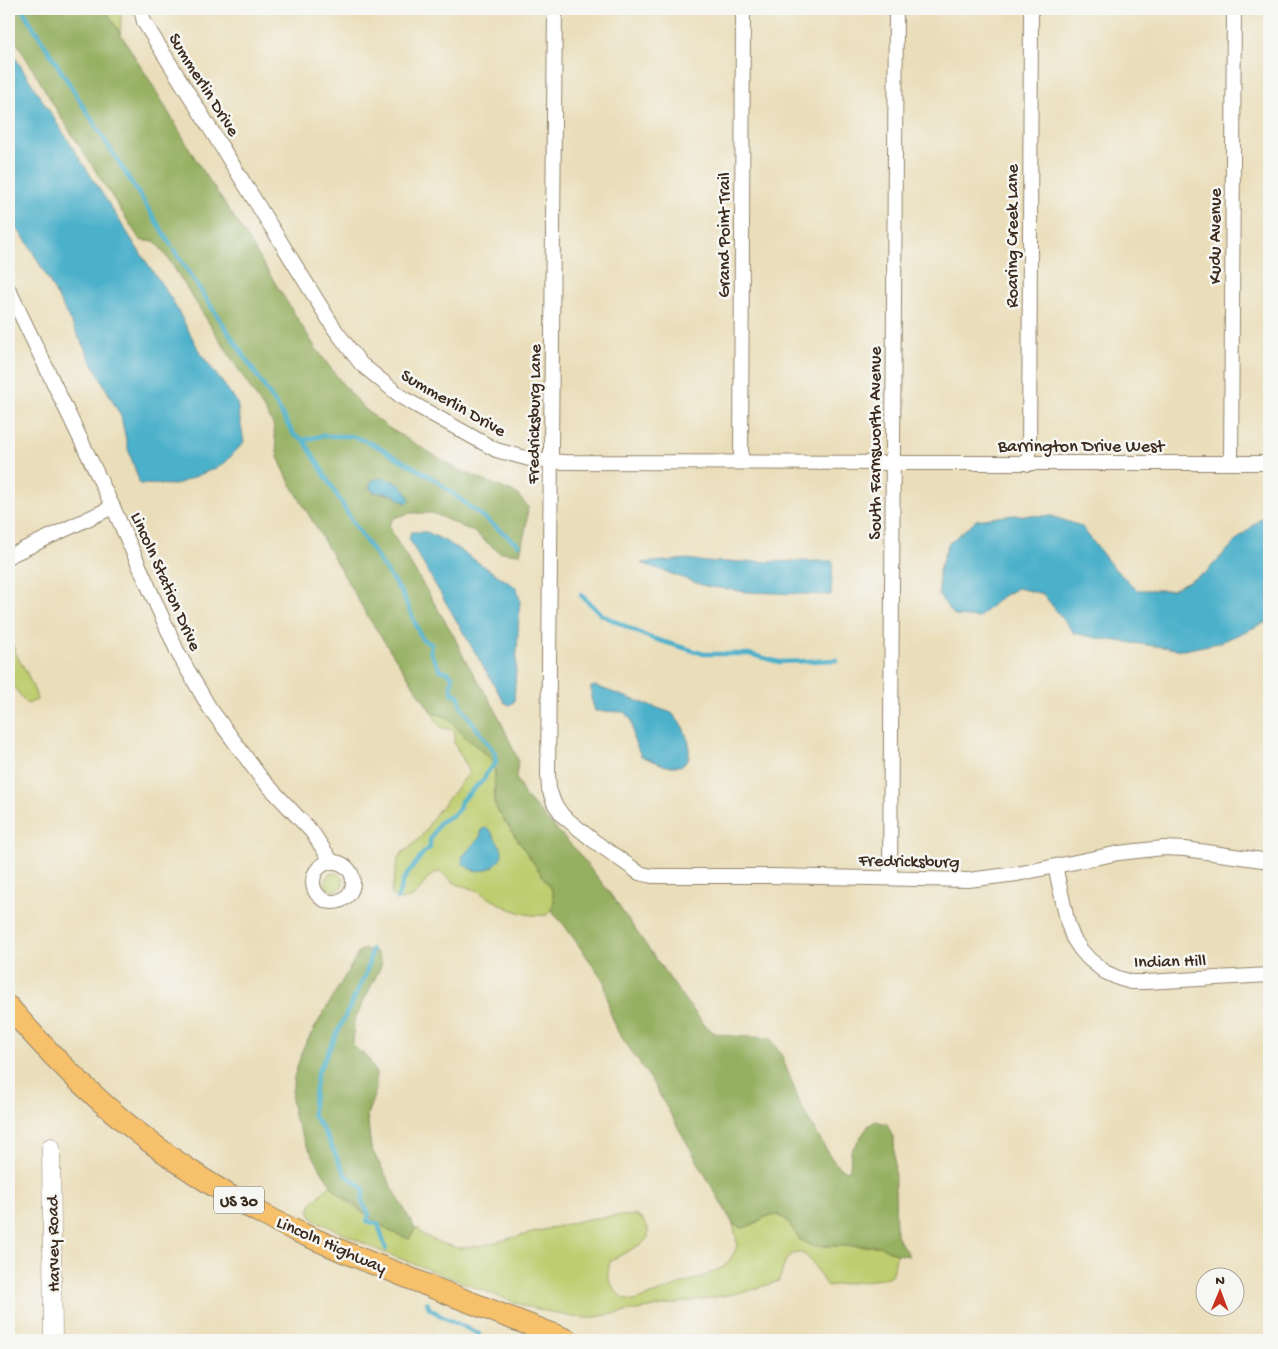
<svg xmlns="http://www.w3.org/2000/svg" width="1278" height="1349" font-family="'Gochi Hand',sans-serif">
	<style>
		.green { fill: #becd6f; stroke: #7c7c46 }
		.forest { fill: #96b062; stroke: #686d40; fill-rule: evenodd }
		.water { fill: #4bb0ca; stroke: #436d74 }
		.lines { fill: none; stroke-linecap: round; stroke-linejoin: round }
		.stream { stroke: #4bb0ca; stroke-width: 4.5 }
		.minor-casing { stroke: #92846c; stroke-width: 16 }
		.tertiary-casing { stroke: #92846c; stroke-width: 19 }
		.primary-casing { stroke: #92846c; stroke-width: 23 }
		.minor { stroke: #fff; stroke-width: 14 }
		.tertiary { stroke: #fff; stroke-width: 18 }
		.primary { stroke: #f7c06b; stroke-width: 21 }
		.labels { text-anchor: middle; stroke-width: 5; stroke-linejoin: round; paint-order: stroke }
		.shield { fill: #f6f6f2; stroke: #73675e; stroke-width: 1 }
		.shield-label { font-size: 16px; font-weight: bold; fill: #3b2a1e }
		.street-label { font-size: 18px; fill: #3b2a1e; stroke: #f6f6f2 }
	</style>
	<rect width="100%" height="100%" fill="#f6f6f2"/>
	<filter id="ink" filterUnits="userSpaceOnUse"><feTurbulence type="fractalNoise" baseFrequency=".02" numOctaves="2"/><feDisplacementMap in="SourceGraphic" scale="10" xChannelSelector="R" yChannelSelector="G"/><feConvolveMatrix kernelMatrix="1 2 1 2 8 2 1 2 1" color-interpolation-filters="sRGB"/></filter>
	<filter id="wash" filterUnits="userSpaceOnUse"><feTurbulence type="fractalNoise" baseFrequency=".0096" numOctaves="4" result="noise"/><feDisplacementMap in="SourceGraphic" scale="20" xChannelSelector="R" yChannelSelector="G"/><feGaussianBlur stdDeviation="1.12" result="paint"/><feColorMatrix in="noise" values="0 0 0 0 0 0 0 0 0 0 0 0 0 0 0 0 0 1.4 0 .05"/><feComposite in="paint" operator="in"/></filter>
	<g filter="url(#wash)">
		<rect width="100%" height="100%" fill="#eadeba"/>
		<g class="green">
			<path d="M96,9H121L120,45Z"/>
			<path d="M9,637L19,660L26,671L35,692L37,700L27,704L9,681Z"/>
			<path d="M432,713L447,717L464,736L490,758L495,771L494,802L498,811L552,890C554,900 556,908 547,915C521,918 499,904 478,891C472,888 465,887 459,885C453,882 446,876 440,872C427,873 425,886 416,894C413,897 407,899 401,900L392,896L391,893L398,859L403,852L409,848L421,837L437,812L469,773V770L454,743L455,733L453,730L442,728L438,724Z"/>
			<circle cx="334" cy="882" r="9"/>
			<path d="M331,1184C349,1209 382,1223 409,1239L415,1229L418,1228L423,1235L441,1243L458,1248L484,1245L587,1219L614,1216L635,1215L643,1220L648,1228V1238L643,1243L610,1261C610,1264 608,1269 608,1273C608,1285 622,1301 634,1301L704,1276L725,1266L734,1253L737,1246L736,1236L733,1224L743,1228L754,1224L765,1217L777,1215L787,1220L799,1239L813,1246H880L896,1254L894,1270L890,1276L881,1279L827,1286C820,1278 811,1254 800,1253C797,1253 794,1254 792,1254L785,1262L779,1281L746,1292L589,1318L572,1317L524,1306L378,1250L313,1219L309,1211L312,1203Z"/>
		</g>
		<g class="forest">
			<path d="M9,9H105L152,84L199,165L241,228L315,347L342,383L364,408L387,427L459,470L517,494L528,507L526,527L520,554L499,552L474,532L433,513H410L394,518L389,525L395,538L454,636L464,658L495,709L503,726L518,760L516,778L525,796L575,849L606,888L684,999L704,1024L714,1033L731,1036L770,1038L781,1054L801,1106L828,1153L835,1163L840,1168L847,1171L850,1169L851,1151L869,1125L876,1121L887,1124L894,1140L896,1235L909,1256L896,1254L880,1246H813L799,1239L787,1220L777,1215L765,1217L754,1224L743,1228L733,1224L650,1078L618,1032L610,1012L604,981L564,925L555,915L552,909L554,901L552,890L498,811L494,802L495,771L490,758L464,736L447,717L432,713L368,617L288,479L278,457L273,424L169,260L155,241H144L140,240L62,119L9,29ZM370,484L410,501L405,503L393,495L374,492L370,489Z"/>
			<path d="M365,949L376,952L382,964L354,1021L353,1045L360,1052L368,1057L376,1074V1090L367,1115L371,1148L415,1229L409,1239L389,1231L336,1191L325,1176L306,1144L295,1120L291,1100L294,1077L303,1048L359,952Z"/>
		</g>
		<g class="water">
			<path d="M9,48L137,248L171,298L201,354L237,402L244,442L223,465L175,485L140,484L128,449L121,417L47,277L27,242L13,223L9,212Z"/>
			<path d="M378,478C392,478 407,486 410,501L408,503C402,502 399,498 394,495C386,491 377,495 370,489V484L373,480Z"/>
			<path d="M1266,514H1269V621L1219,643L1184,650L1096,638L1074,633L1043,594L1017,588L1000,598L978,618L955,616L939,596V571L948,544L976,520L1013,515L1052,516L1081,526L1112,566L1137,590H1171L1205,573L1240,537Z"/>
			<path d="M411,532H427L449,543L517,588L520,600L514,702L509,705L504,702L415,550L409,538Z"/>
			<path d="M688,559L706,562L833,561L831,595L746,592L705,586L641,563Z"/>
			<path d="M595,686L672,713L683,727L689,743V758L681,766H666L641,756L633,738L632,721L624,712L595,711L591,698V687Z"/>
			<path d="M487,828C491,830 492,833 494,837C497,841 501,846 502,851C503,864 484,874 473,870C469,869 465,865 463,864L462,857L480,837L482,829Z"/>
		</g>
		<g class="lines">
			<g class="stream">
				<path d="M22,9L171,245"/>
				<path d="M174,250L277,406L294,435L304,440L321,436H352L373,444L434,479L519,545"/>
				<path d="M304,440L354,524L403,595L422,639L431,644L430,652L440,670L448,672L453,678L451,683L452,693L458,695L462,708L495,753L496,763L488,771L484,779L461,801L459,809L453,815L440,822L430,840V848L424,852L404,879L397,899"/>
				<path d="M581,595L602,615L648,637L704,654H749L779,662L837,660"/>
				<path d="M372,949L366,974L317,1074L313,1104V1115L325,1133L345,1174L364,1189L362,1202L369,1214L367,1221L378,1224L386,1249"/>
				<path d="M427,1302L429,1308L441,1316L479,1334"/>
			</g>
		</g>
	</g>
	<g filter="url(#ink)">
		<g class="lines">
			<g class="minor-casing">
				<g id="minor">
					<path d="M141,9L144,22L336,331L361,364L403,398L496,450L533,460L563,462L913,463H1269"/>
					<path d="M555,9L548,774L549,789L554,803L563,816L594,841L631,867L639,873L652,876H772L968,880L1017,874L1119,853L1163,848L1185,849L1269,861"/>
					<path d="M9,290L113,507L178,653L209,707L261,778L312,832L332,862"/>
					<path d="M741,462L743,9"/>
					<path d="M1231,463L1234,9"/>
					<path d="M1029,464L1031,9"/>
					<path d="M9,556L113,507"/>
					<circle cx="333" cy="882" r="20"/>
					<path d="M1055,866L1068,924L1073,938L1081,950L1089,959L1105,972L1118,978L1131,982H1146L1269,975"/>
					<path d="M890,878L896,9"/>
				</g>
			</g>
			<g class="tertiary-casing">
				<path id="tertiary" d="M51,1147L53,1340"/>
			</g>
			<g class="primary-casing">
				<path id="primary" d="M9,1007C64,1072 127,1130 200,1177C231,1197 271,1220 305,1235C334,1248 363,1260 392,1271C450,1295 509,1317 568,1340"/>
			</g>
			<use href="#minor" class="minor"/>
			<use href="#tertiary" class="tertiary"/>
			<use href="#primary" class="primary"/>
		</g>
	</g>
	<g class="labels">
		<rect class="shield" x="214" y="1186.5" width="50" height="27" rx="4"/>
		<g class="shield-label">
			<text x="239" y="1206">US 30</text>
		</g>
		<g class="street-label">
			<text transform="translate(205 84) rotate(58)" y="6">Summerlin Drive</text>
			<text transform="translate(723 235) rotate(-90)" y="6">Grand Point Trail</text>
			<text transform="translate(1011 236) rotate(-90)" y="6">Roaring Creek Lane</text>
			<text transform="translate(1214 236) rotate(-90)" y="6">Kudu Avenue</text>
			<text transform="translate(454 402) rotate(30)" y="6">Summerlin Drive</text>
			<text transform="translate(533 414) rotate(-89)" y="6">Fredricksburg Lane</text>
			<text transform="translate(874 443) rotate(-90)" y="6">South Farnsworth Avenue</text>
			<text x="1081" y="451">Barrington Drive West</text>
			<text transform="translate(167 581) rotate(66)" y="6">Lincoln Station Drive</text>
			<text transform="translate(909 860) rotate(1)" y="6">Fredricksburg</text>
			<text transform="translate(1170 960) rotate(-1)" y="6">Indian Hill</text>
			<text transform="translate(52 1244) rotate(-91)" y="6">Harvey Road</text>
			<text transform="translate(332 1244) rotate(24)" y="6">Lincoln Highway</text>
		</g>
	</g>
	<rect width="1278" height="1349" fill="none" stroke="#f6f6f2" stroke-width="30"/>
	<g transform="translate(1220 1292) rotate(1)"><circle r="24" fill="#f6f6f2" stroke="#aba49d"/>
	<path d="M0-4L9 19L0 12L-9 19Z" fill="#c8321e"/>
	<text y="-8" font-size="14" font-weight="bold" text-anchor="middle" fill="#3b2a1e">N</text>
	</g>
</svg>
